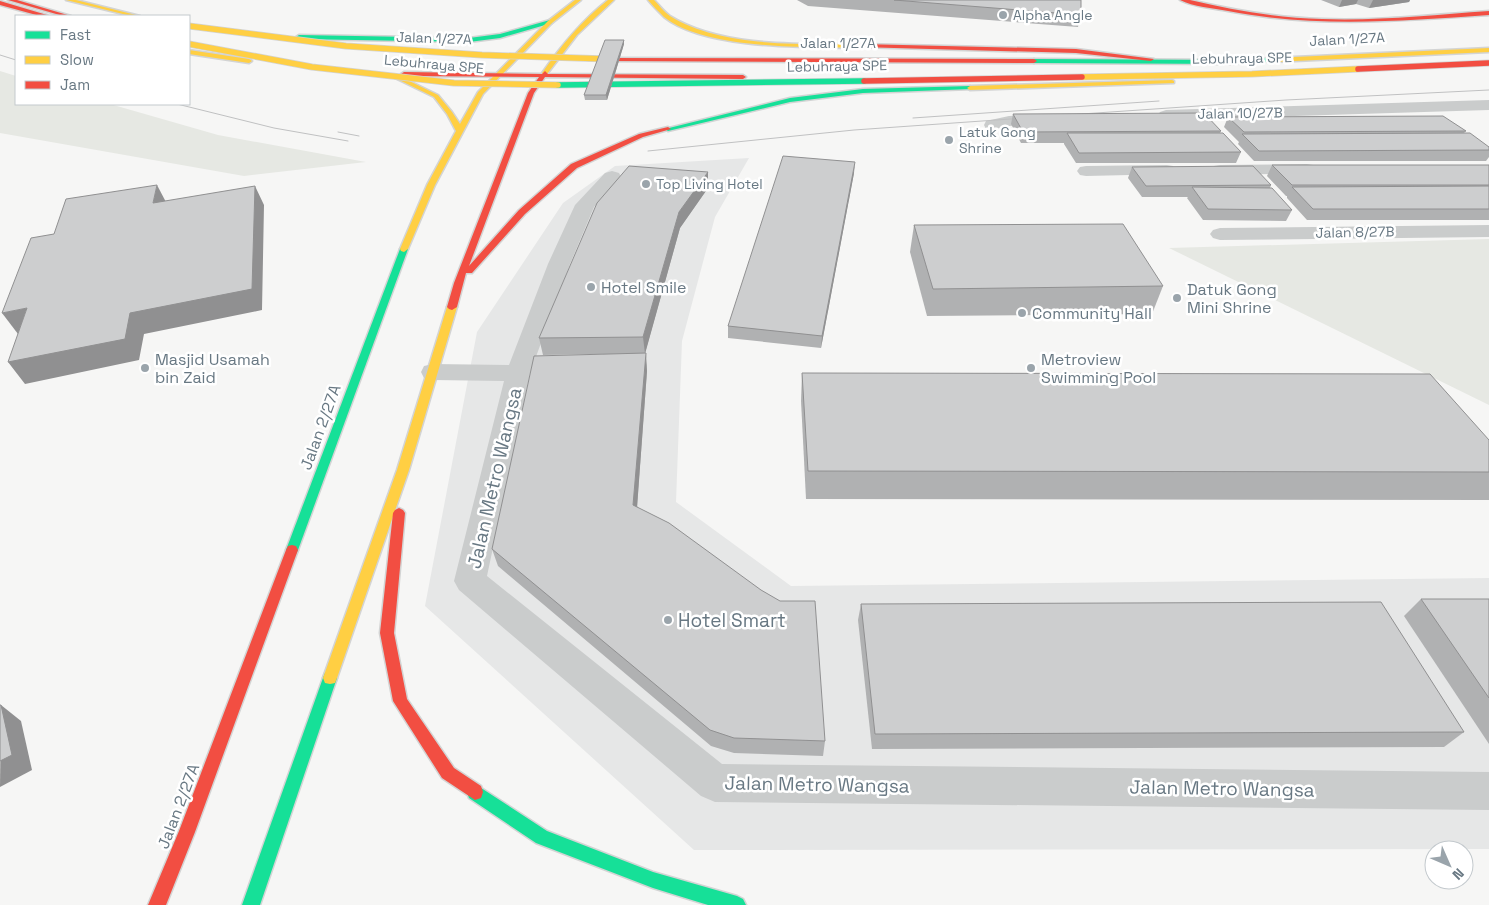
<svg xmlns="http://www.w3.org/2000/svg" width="1489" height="905" font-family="'Space Grotesk',sans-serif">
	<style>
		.built { fill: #e6e7e7 }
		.green { fill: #e6e8e3 }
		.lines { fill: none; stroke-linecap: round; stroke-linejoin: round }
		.fast-casing { stroke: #d3d4d4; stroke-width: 3 }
		.slow-casing { stroke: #d3d4d4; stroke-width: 3 }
		.jam-casing { stroke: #d3d4d4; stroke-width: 3 }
		.street { fill: #cacccc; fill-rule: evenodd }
		.fast { fill: #16e098; fill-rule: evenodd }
		.slow { fill: #ffcf43; fill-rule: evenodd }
		.jam { fill: #f24e42; fill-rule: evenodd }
		.tram { stroke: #c0c1c2; stroke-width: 1 }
		.fast-bridge-casing { stroke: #d2d3d3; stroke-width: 7; stroke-linecap: butt }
		.slow-bridge-casing { stroke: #d2d3d3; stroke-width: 7; stroke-linecap: butt }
		.jam-bridge-casing { stroke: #d2d3d3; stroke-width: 7; stroke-linecap: butt }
		.fast-bridge { stroke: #16e098; stroke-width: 5.5 }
		.slow-bridge { stroke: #ffcf43; stroke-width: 5.5 }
		.jam-bridge { stroke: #f24e42; stroke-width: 5.5 }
		.wall { fill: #b0b1b2 }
		.shaded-wall { fill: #909091 }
		.building { fill: #cdcecf; stroke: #909091 }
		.poi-dot { fill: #9aa4ab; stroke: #fff; stroke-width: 2 }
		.labels { text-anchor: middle; stroke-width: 5; stroke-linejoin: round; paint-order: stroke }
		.far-poi-label { font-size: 14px; fill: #687883; stroke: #fff; text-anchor: start }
		.far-street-label { font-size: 14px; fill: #687883; stroke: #fff }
		.poi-label { font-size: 16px; fill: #687883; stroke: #fff; text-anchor: start }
		.street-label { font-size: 16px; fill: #687883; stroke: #fff }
		.near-street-label { font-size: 19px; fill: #687883; stroke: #fff }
		.near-poi-label { font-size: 19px; fill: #687883; stroke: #fff; text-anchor: start }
	</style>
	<rect width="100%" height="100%" fill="#f6f6f5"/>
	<path class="built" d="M749,158L715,217L682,341L676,502L791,586L1489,578V849L694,850L425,606L477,332L563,203L615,166Z"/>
	<g class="green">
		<path d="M0,71L16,76V104H110L218,135L366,162L244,176L0,133Z"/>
		<path d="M1489,239V405L1169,248Z"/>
	</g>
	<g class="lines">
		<g class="fast-casing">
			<g id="fast">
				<path d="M550,20L552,23L500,38L469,42L299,39L296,37L299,35L469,38L500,34Z"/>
				<path d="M1273,58L1276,60L1275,61L1233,64L1034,63L1031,61L1034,59L1233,60Z"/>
				<path d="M970,86L973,88L972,89L863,93L790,102L668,131L665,129L790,98L863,89Z"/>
				<path d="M404,246L408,249L298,550L296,554L292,555L288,554L286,550L400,249Z"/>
				<path d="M330,672L335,673L337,678L260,905H242L323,678L325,673Z"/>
				<path d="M475,784L547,831L653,872L737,896L743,899L746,905H708L653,888L536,843L469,798L467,792L469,786Z"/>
			</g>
		</g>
		<g class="slow-casing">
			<g id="slow">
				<path d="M66,0H76L140,16H131Z"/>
				<path d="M575,0H581L552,23L483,94L435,185L408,249L404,252L401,251L400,249L427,185L456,131L447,114L434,97L395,78V76H399L438,95L452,112L460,124L478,92L548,21Z"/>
				<path d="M608,0H614L577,35L547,74H543L542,73C561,46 581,21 608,0Z"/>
				<path d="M648,0H654C659,5 664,12 670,16C722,48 802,44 861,44L864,46L861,48C810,47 705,50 664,17C659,12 653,6 648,0Z"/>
				<path d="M1489,48V52L1273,62L1270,60L1273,58Z"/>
				<path d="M189,50L249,59L252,61L249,63L189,54Z"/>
				<path d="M1172,80L1174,81V83L970,90L967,88L970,86Z"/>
				<path d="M452,304L457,307L409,470L337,678L335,683L330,684L325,683L323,678L397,470L447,307Z"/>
			</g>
		</g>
		<g class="jam-casing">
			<g id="jam">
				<path d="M8,0H17L71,16H63Z"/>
				<path d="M1180,0H1190C1233,10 1277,18 1322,19C1377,21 1433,15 1489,11V15C1401,21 1315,28 1228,11C1213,8 1193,7 1180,0Z"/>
				<path d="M0,1L47,15L48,16H40L0,5Z"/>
				<path d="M861,44L1076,49L1154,59L1151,61L1076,53L859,47Z"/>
				<path d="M606,58L1034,59L1037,61L1034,63L608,61L606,60Z"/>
				<path d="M545,71L548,74L743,75L746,77L743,79L545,77L534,93L469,266L519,210L571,164L639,134L668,127L671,129L643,137L577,168L525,214L472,273H466L457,307L452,310L449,309L447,307L454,283L528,93L539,77L404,76L401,74L404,72L542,74Z"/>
				<path d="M399,508L403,510L405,513L394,633L407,699L454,768L481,786L483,792L481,798L475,800L442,778L393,701L380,633L393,513L395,510Z"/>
				<path d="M292,545L296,546L298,550L195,832L166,905H148L179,831L286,550L288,546Z"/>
			</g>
		</g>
		<g class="street">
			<path d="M1489,100V110L1166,120L1160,118L1158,115L1160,112L1166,110Z"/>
			<path d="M1048,114L1054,115L1056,119L1054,123L1009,126L992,130L986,129L984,125L986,121L1009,116Z"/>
			<path d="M1307,164L1313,165L1316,169L1313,173L1220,175L1214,174L1211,170L1214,166L1220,165Z"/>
			<path d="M1167,165L1173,166L1176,170L1173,174L1086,176L1080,175L1077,171L1080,167L1086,166Z"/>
			<path d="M612,171L619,173L621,177L594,207L570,264L530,373L487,576L722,764L1489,772V810L715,802L701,796L459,590L454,581L504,381L433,380L424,378L421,372L424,366L433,364L509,365L548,264L575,205L605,173Z"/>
			<path d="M1489,225V237L1220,240L1213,238L1210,234L1213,230L1220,228Z"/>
		</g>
		<use href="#fast" class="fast"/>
		<use href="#slow" class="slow"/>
		<use href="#jam" class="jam"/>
		<g class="tram">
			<path d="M0,55L16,60"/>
			<path d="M177,104L274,128L348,141"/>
			<path d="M1067,115L1286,100L1489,90"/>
			<path d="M913,118L1159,101"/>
			<path d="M338,132L359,136"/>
			<path d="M648,151L854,130L1025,118"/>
		</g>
		<g class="fast-bridge-casing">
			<path id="fast-bridge" d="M558,85L864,81"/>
		</g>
		<g class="slow-bridge-casing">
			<g id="slow-bridge">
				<path d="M189,26L346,46L482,55L608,59"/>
				<path d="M189,44L312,67L454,83L558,85"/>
				<path d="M1082,77L1252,74L1358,69"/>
			</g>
		</g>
		<g class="jam-bridge-casing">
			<g id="jam-bridge">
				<path d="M1358,69L1489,63"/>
				<path d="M864,81L1082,77"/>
			</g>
		</g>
		<use href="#fast-bridge" class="fast-bridge"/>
		<use href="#slow-bridge" class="slow-bridge"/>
		<use href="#jam-bridge" class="jam-bridge"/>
	</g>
	<g class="wall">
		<path d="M797,0H1081V15L1078,27L808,6Z"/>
		<path d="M1321,0H1410L1409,2L1369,8L1356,4L1339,7Z"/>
		<path d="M624,40V44L607,100H585L584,95Z"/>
		<path d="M1013,114L1221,131L1220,133L1241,152L1236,163H1076L1064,144V143H1021L1011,124Z"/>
		<path d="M1228,117L1466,131L1464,133L1489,147V157L1486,161H1254L1238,144L1239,142L1224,127Z"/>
		<path d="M1272,165H1489V220H1307L1287,198V196H1286L1267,176Z"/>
		<path d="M1132,167L1271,185L1270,188L1292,210L1286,221L1203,220L1187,198L1188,197H1142L1128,178Z"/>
		<path d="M708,172V188L680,228L645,353L647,371L637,506L825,741L823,756L734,753L711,746L498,566L492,549L603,354L543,355L539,338Z"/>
		<path d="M854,173L821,348L728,338V326Z"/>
		<path d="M914,225L1163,286L1152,314L927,316L910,252Z"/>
		<path d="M802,373L1489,440V500L806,499L801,401Z"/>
		<path d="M1421,599H1489V744L1404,616Z"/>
		<path d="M861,604L1464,732L1444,747L872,749L858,620Z"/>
	</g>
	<g class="shaded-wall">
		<path d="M1342,0H1358L1356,4L1339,7Z"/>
		<path d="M1373,0H1410L1409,2L1369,8Z"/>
		<path d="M624,40V44L607,100L606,95Z"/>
		<path d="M855,162L854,173L821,348L822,336Z"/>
		<path d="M708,172V188L680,228L645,354L643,337L679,212Z"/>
		<path d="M157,185L167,204L153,203Z"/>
		<path d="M255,186L264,205L262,310L144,334L139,360L25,384L8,362Z"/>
		<path d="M27,308L18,334L2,313Z"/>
		<path d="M646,353L647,371L636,522L633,505Z"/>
		<path d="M1,705L21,721L32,770L0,787Z"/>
	</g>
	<g class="building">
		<path d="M894,0H1081V15Z"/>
		<path d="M605,40H624L606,95H584Z"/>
		<path d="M1204,113L1221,131L1023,132L1013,114Z"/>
		<path d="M1443,116L1466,131L1244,132L1228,117Z"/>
		<path d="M1067,133H1223L1241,152L1079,153Z"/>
		<path d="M1470,133L1489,147V150L1259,151L1242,134Z"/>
		<path d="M783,156L855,162L822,336L728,326Z"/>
		<path d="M1272,165H1489V185H1292Z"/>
		<path d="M629,166L708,172L679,212L643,337L539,338L597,203Z"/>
		<path d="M1253,166L1271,185L1146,186L1132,167Z"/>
		<path d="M157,185L153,203L255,186L252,289L130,313L125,339L8,362L27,308L2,313L31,238L54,234L66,199Z"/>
		<path d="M1489,186V209H1313L1292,187Z"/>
		<path d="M1192,187L1272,188L1292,210L1208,209Z"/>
		<path d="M1123,224L1163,286L933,289L914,225Z"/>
		<path d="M646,353L633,505L669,523L761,590L780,601H815L825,741L734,738L710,730L492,549L534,356Z"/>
		<path d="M802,373L1430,374L1489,440V472L808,471Z"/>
		<path d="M1421,599H1489V698Z"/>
		<path d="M1381,602L1464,732L875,734L861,604Z"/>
		<path d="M0,705H1L12,755L0,761Z"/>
	</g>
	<g class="poi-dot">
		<circle cx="1003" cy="15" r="5"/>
		<circle cx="949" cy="140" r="5"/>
		<circle cx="646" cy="184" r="5"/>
		<circle cx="591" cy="287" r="5"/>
		<circle cx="1177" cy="298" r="5"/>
		<circle cx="1022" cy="313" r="5"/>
		<circle cx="145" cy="368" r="5"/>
		<circle cx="1031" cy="368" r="5"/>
		<circle cx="668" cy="620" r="5"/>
	</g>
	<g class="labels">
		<g class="far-poi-label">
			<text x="1013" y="20">Alpha Angle</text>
			<text x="959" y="137">Latuk Gong<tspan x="959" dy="16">Shrine</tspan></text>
			<text x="656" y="189">Top Living Hotel</text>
		</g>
		<g class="far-street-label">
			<text transform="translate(434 38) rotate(2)" y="5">Jalan 1/27A</text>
			<text transform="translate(1347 39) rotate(-3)" y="5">Jalan 1/27A</text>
			<text x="838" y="48">Jalan 1/27A</text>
			<text transform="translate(1242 58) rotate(-1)" y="5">Lebuhraya SPE</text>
			<text transform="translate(434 64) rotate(5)" y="5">Lebuhraya SPE</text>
			<text transform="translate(837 66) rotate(-1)" y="5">Lebuhraya SPE</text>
			<text transform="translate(1240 113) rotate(-1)" y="5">Jalan 10/27B</text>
			<text transform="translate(1355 232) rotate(-1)" y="5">Jalan 8/27B</text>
		</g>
		<g class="poi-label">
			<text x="601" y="293">Hotel Smile</text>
			<text x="1187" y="295">Datuk Gong<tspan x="1187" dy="18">Mini Shrine</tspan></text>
			<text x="1032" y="319">Community Hall</text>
			<text x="155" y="365">Masjid Usamah<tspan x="155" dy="18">bin Zaid</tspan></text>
			<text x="1041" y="365">Metroview<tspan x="1041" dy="18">Swimming Pool</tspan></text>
		</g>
		<g class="street-label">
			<text transform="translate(320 427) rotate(-70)" y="6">Jalan 2/27A</text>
			<text transform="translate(178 806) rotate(-69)" y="6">Jalan 2/27A</text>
		</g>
		<g class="near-street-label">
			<text transform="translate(494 478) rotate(-77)" y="7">Jalan Metro Wangsa</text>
			<text transform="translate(817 784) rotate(1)" y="7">Jalan Metro Wangsa</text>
			<text transform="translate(1222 788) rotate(1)" y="7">Jalan Metro Wangsa</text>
		</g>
		<g class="near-poi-label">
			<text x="678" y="627">Hotel Smart</text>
		</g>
	</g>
	<rect x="15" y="15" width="175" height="90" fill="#ffffff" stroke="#c3c9cd"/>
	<rect x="25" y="31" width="25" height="8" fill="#16e098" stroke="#c3c9cd"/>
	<text x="60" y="40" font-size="15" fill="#687883">Fast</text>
	<rect x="25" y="56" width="25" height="8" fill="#ffcf43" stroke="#c3c9cd"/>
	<text x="60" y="65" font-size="15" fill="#687883">Slow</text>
	<rect x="25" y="81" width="25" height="8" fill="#f24e42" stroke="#c3c9cd"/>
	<text x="60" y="90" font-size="15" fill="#687883">Jam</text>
	<g transform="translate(1449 865) rotate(135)"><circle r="24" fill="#ffffff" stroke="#c3c9cd"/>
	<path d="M0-4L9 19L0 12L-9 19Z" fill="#9aa4ab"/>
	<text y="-8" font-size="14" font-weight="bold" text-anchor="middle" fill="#687883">N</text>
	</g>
</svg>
